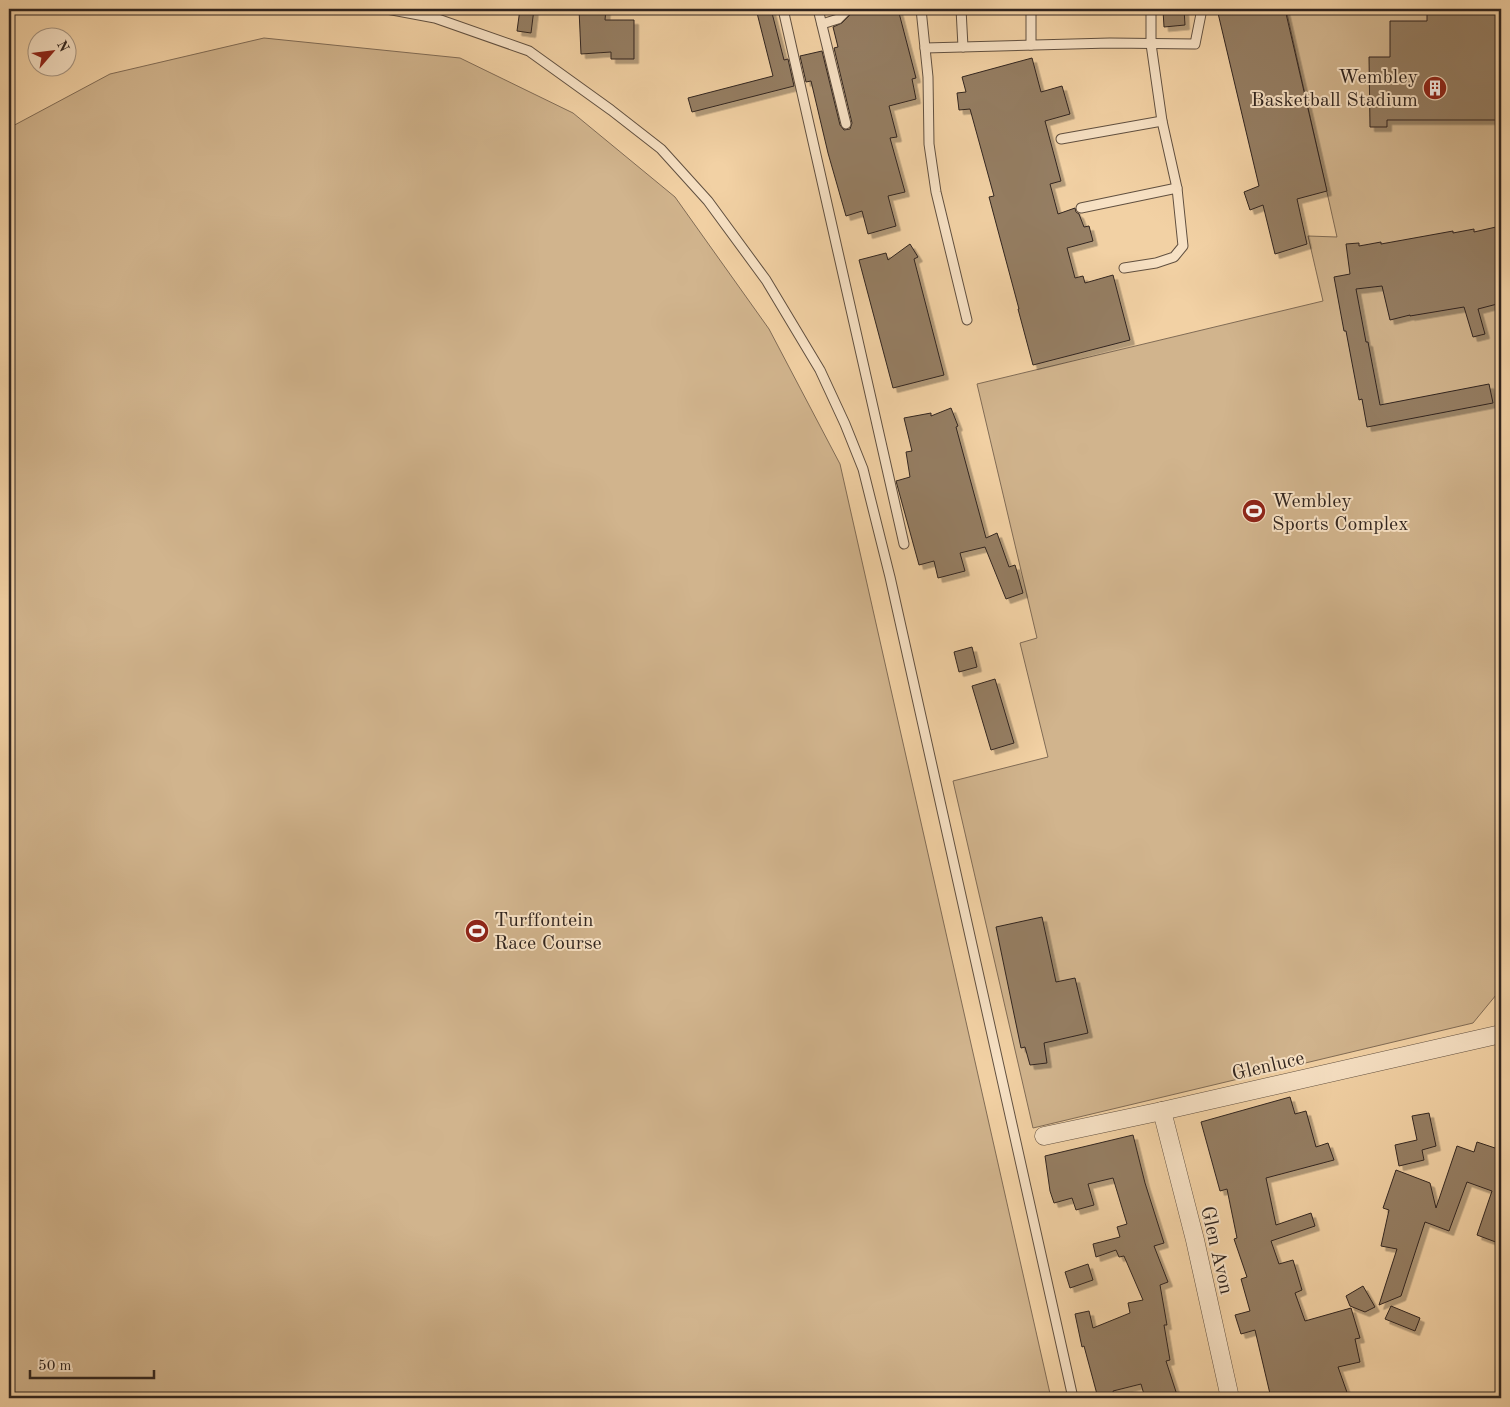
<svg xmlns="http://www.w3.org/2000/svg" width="1510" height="1407" font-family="'Old Standard TT',serif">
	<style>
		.green { fill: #d1b48d; stroke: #816c56 }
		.building { fill: #957e64; stroke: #31251f; filter: url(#shadow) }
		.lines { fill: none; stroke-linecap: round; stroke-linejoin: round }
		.service-casing { stroke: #615040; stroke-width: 11 }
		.minor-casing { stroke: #615040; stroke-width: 19 }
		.service { stroke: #f7e1c4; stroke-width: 9 }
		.minor { stroke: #f7e1c4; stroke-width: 18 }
		.labels { text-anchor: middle; stroke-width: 4; stroke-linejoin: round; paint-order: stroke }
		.poi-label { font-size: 20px; fill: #31251f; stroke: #f7e1c4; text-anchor: start }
		.street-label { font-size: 20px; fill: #31251f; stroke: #f7e1c4 }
	</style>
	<defs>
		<filter id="shadow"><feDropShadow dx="4.5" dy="4.5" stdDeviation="0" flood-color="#0004"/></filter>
	</defs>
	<rect width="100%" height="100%" fill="#f2d1a4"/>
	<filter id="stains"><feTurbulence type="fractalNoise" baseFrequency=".004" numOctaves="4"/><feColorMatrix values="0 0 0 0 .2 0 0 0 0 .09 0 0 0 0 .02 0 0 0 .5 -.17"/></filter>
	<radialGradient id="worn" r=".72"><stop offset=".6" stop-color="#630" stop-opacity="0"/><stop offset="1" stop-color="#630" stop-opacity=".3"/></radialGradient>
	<g class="green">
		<path d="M1286,9H1501V989L1473,1023L1033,1128L953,781L1048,757L1020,643L1037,638L977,384L1323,301L1308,236L1337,237Z"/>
		<path d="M264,38L460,58L573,113L675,197L769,329L840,464L1051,1398H9V128L110,74Z"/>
	</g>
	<g class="building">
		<path d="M520,9H534L531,33L517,31Z"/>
		<path d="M579,9H606L605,20H634V59H611V52L581,54Z"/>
		<path d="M756,9H771L784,60L788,59L794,86L692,112L688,98L773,76Z"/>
		<path d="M854,9H898L916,78L912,79L916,99L889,106L897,137L890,138L905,192L888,196L896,226L868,234L862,211L846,216L828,153L811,81L806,82L800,56L822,51L840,125L844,130L850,129L852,123L834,48L838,47L833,27L842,23L852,13Z"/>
		<path d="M1184,9L1185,25L1164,27L1163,10Z"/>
		<path d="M1217,9H1285L1327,191L1297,199L1307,244L1275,254L1263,205L1250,210L1244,192L1259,186Z"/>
		<path d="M1427,9H1501V120H1387V127H1370L1369,57H1390V21H1427Z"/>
		<path d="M1032,58L1041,92L1062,86L1070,114L1045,121L1061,181L1050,184L1058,214L1075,208L1076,212L1079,214L1084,227L1089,226L1093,241L1067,248L1075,278L1083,276L1085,283L1113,275L1130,340L1033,365L1018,309H1019L989,197L994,196L970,109L959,110L957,93L966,92L962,77Z"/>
		<path d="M1496,227L1501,254V303L1478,309L1485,334L1473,337L1464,307L1410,316V315L1390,320L1382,286L1356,289L1366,342H1368L1380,405L1489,384L1493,403L1367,427L1362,399L1359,400L1346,331H1344L1334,277L1350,274L1346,244L1359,243V246L1381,242V244L1453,231V233L1474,229V232Z"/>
		<path d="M910,244L918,257L914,259L944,375L893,388L859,260L886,253L888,260Z"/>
		<path d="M951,408L958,426L956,427L986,538L997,533L1009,567L1015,565L1018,575L1023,593L1006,599L985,547L960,553L965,571L938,578L934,561L919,565L896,481L910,477L906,452L912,451L904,418L931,413V416Z"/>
		<path d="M972,647L977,667L959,672L954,652Z"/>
		<path d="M995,679L1014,743L991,750L972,686Z"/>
		<path d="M1042,917L1056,982L1075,978L1088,1033L1044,1043L1047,1063L1030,1065L1025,1047L1021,1048L996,927Z"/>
		<path d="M1290,1097L1295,1114L1306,1111L1316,1147L1328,1143L1334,1160L1266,1178L1276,1225L1311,1213L1315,1226L1271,1241L1279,1264L1293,1260L1302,1290L1295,1293L1305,1321L1351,1308L1360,1338L1355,1339L1360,1362L1338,1367L1349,1398H1271L1255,1330L1241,1334L1235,1315L1250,1311L1241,1279L1247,1277L1234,1239L1237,1238L1227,1189L1220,1191L1201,1122Z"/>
		<path d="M1429,1113L1436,1146L1422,1150L1424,1160L1399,1166L1395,1145L1417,1140L1412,1116Z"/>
		<path d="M1133,1135L1145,1183L1164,1243L1154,1246L1168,1282L1160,1285L1167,1325H1164L1170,1360L1166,1361L1178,1398H1145L1141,1384L1113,1391L1115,1398H1098L1084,1346L1082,1347L1075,1314L1089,1311L1093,1328L1130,1313L1128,1303L1143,1300L1124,1256L1119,1257L1116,1250L1096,1257L1093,1244L1120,1237L1117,1227L1127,1224L1113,1178L1088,1184L1094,1205L1076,1210L1072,1198L1054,1203L1050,1191L1045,1156Z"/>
		<path d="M1477,1142L1501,1150V1244L1477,1235L1492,1191L1467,1182L1449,1231L1425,1222L1401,1296L1379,1305L1397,1249L1381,1246L1389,1210L1383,1208L1396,1170L1430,1183L1436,1208L1457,1146L1474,1152Z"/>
		<path d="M1088,1264L1093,1280L1070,1288L1065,1272Z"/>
		<path d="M1363,1286L1375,1307L1365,1312L1350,1306L1346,1296Z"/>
		<path d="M1391,1306L1420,1318L1415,1331L1385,1319Z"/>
	</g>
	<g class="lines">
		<g class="service-casing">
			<g id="service">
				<path d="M387,9L435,18L529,51L611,110L661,149L708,201L766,280L820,370L845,424L863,469L890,577L1073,1398"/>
				<path d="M783,9L904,544"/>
				<path d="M818,9L846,124"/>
				<path d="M921,9L928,77L929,144L936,192L967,320"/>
				<path d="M961,9L963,47"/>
				<path d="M822,24L838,19L848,9"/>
				<path d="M1031,45V9"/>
				<path d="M925,48L1110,43L1195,44L1202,9"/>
				<path d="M1061,139L1162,121"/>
				<path d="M1081,208L1177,188"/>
				<path d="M1124,268L1156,263L1174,257L1183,246L1177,188L1162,121L1151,44V9"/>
			</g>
		</g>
		<g class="minor-casing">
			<g id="minor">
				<path d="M1162,1111L1195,1240L1230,1398"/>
				<path d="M1044,1136L1162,1111L1501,1034"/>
			</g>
		</g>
		<use href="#service" class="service"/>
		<use href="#minor" class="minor"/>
	</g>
	<defs>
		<g id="building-disc" transform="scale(1.25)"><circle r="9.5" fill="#8f2418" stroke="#f7e1c4"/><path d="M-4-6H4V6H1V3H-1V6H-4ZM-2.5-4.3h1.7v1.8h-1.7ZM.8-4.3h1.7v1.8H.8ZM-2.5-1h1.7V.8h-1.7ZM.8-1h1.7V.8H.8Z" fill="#fff"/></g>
		<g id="stadium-disc" transform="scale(1.25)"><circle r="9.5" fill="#8f2418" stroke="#f7e1c4"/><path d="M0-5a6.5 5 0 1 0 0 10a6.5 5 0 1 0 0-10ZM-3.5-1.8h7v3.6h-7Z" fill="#fff"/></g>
	</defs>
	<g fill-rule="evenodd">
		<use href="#building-disc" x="1435" y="88"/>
		<use href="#stadium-disc" x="1254" y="511"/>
		<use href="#stadium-disc" x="477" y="931"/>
	</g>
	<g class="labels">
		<g class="poi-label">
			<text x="1418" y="83" text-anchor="end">Wembley<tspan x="1418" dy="23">Basketball Stadium</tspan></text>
			<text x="1272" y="507">Wembley<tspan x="1272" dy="23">Sports Complex</tspan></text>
			<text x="494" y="926">Turffontein<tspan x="494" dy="23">Race Course</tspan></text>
		</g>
		<g class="street-label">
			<text transform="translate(1268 1065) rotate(-13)" y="7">Glenluce</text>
			<text transform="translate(1218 1250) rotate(77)" y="7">Glen Avon</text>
		</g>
	</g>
	<rect width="1510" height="1407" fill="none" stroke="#f2d1a4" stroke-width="30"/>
	<rect x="10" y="10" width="1490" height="1387" fill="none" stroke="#31251f" stroke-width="2.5"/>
	<rect x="15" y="15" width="1480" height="1377" fill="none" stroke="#31251f"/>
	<g transform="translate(52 52) rotate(62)"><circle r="24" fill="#f7e1c4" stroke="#a89682"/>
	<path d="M0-4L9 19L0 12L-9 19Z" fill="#8f2418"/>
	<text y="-8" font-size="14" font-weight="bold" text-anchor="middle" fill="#31251f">N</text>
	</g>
	<path d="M30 1370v8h124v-8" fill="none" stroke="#31251f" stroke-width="2.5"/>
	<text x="38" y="1370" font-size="15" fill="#31251f" stroke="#f7e1c4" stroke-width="4" paint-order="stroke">50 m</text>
	<rect width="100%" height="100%" filter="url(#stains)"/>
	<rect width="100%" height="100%" fill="url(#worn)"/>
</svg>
